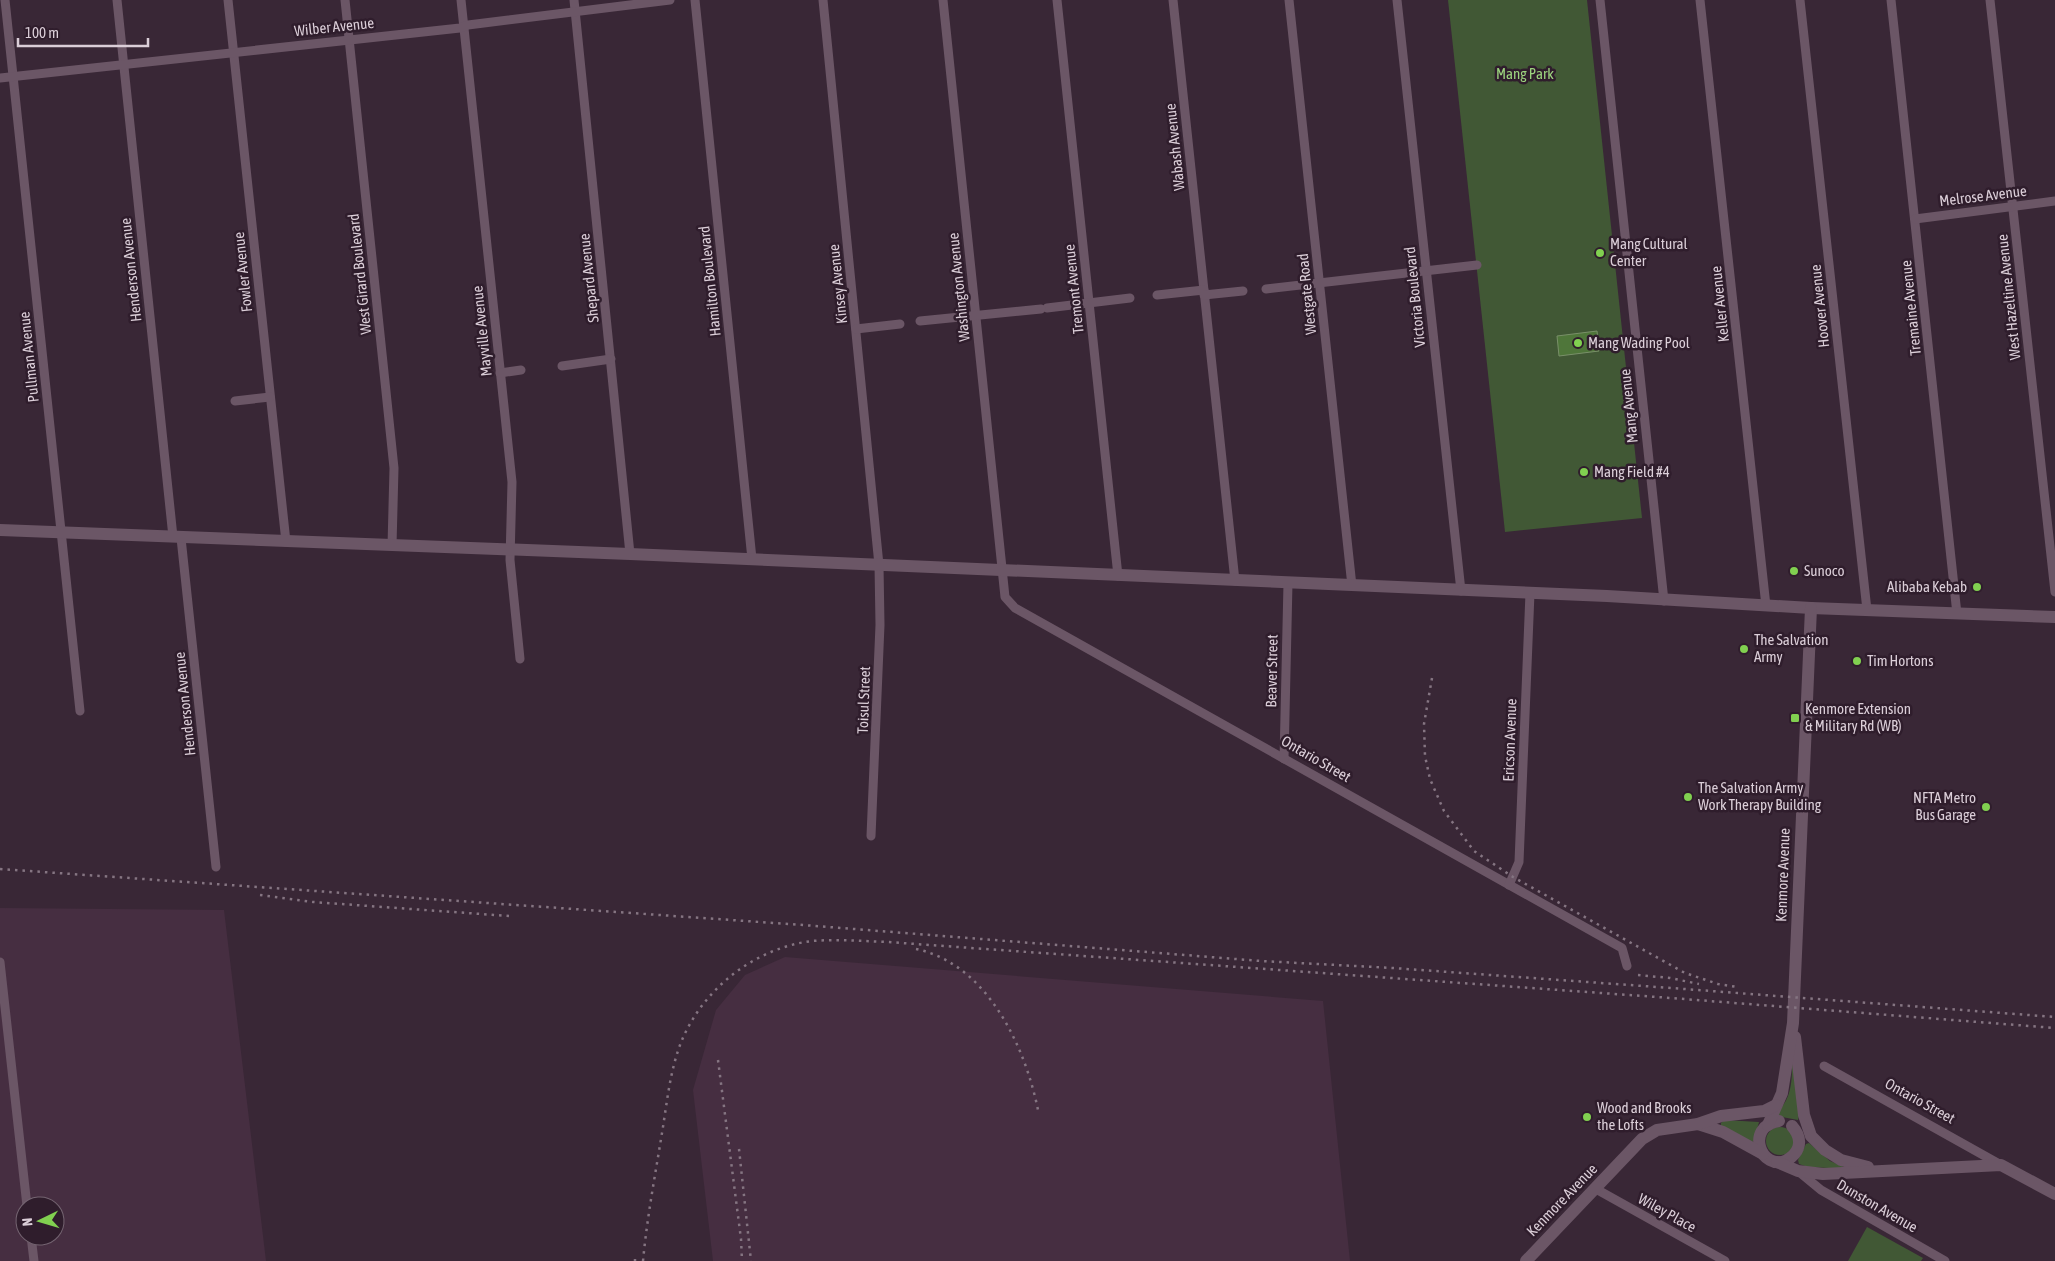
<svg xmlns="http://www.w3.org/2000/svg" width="2055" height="1261" font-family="'Asap Condensed',sans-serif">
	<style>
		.built { fill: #462e41; fill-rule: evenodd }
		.green { fill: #415835 }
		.water { fill: #4f763a; stroke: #799069 }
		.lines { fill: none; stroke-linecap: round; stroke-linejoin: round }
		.street { stroke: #6b5666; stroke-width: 9 }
		.secondary { stroke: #6b5666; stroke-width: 12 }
		.rail { stroke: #857582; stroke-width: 2.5; stroke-dasharray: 2.5 5; stroke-linecap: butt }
		.poi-dot { fill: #81d050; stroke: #2f1d2c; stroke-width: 2 }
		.labels { text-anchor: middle; stroke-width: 5; stroke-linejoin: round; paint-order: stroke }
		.street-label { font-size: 15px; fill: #dbced8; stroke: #2f1d2c }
		.park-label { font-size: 15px; fill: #9cd47e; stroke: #2f1d2c }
		.poi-label { font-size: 15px; fill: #dbced8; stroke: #2f1d2c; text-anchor: start }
	</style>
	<rect width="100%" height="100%" fill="#392736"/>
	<g class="built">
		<path d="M0,908L224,910L266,1261H0ZM25,1206H55V1236H25Z"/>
		<path d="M785,957L1323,1001L1350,1261H713L693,1090L716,1010L745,975Z"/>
	</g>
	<g class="green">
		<path d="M1448,0H1587L1642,518L1505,532Z"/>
		<path d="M1792,1058L1799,1116L1798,1120L1777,1116L1778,1111C1793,1097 1792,1077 1792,1058Z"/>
		<path d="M1724,1120L1759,1122L1754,1141L1751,1143L1721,1126V1123Z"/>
		<circle cx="1780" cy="1141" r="14"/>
		<path d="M1809,1143L1830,1161L1849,1169L1808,1167L1799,1164L1798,1160L1806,1144Z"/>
		<path d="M1867,1227L1923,1258L1921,1261H1848Z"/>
	</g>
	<path class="water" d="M1597,331L1599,351L1559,356L1557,336Z"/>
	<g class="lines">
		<g class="street">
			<path d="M5,0L80,711"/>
			<path d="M117,0L173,537"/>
			<path d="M228,0L286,542"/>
			<path d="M345,0L394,468L392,546"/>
			<path d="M461,0L512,482L510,560L520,659"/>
			<path d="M574,0L630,554"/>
			<path d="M695,0L752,559"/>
			<path d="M823,0L879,565L880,625L871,836"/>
			<path d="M943,0L1005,597L1015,608L1622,948L1627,966"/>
			<path d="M1057,0L1118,576"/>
			<path d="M1173,0L1235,581"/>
			<path d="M1289,0L1352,586"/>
			<path d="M1397,0L1461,591"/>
			<path d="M1600,0L1664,601"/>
			<path d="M1700,0L1766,606"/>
			<path d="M1800,0L1867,610"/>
			<path d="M1891,0L1957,614"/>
			<path d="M1990,0L2055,592"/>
			<path d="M0,78L460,28L468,25L670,0"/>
			<path d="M1915,219L2055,201"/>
			<path d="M1266,289L1477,265"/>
			<path d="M1157,295L1204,290"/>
			<path d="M1204,295L1243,291"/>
			<path d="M1047,308L1130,298"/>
			<path d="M920,321L1041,309"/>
			<path d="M856,329L900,324"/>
			<path d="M562,366L611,359"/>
			<path d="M500,373L521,370"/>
			<path d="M235,401L270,397"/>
			<path d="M181,538L216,867"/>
			<path d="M1284,759L1288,583"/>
			<path d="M1509,885L1519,862L1530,593"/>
			<path d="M0,962L27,1206"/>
			<path d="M1824,1066L2001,1165"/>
			<path d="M1798,1171L1821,1190L1945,1261"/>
			<path d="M1596,1189L1725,1261"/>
			<path d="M31,1236L34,1261"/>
		</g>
		<g class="secondary">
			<path d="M0,530L630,554L1607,596L1811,608L2055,617"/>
			<path d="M1795,1037L1804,1115L1811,1136L1825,1150L1841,1160L1868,1167"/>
			<path d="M1779,1121C1744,1126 1761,1173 1787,1160C1792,1157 1796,1154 1798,1148C1801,1140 1798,1133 1792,1126"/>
			<path d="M1698,1124L1723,1132L1763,1154"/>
			<path d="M1768,1125L1782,1093L1793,1023L1811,608"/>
			<path d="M1777,1162L1798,1171L1823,1174L2001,1165L2055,1194"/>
			<path d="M1526,1261L1642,1139L1657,1130L1698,1124L1721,1116L1764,1111L1776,1105"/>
		</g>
		<g class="rail">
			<path d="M1432,678L1424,724L1425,756L1430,779L1444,811L1474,851L1513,877L1685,973L1718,984L1737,987"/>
			<path d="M0,869L803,925L1261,961L1393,968L1671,988L2055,1017"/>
			<path d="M260,895L313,902L509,916"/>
			<path d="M916,949C987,964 1025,1046 1038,1110"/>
			<path d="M1638,975L1670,978L1699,984"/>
			<path d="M718,1060L741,1239L742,1261"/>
			<path d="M739,1149L751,1261"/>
			<path d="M635,1261V1259"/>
			<path d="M643,1261C647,1218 655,1176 662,1133C667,1103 670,1069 682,1040C704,988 755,948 812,941C837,939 862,941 888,942L1671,998L2055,1028"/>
		</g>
	</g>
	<g class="poi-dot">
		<circle cx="1600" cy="253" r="5"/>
		<circle cx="1578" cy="343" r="5"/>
		<circle cx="1584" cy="472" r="5"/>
		<circle cx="1794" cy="571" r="5"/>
		<circle cx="1977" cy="587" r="5"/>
		<circle cx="1744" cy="649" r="5"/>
		<circle cx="1857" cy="661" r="5"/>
		<rect x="1790" y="713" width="10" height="10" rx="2.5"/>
		<circle cx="1688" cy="797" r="5"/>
		<circle cx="1986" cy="807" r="5"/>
		<circle cx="1587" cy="1117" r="5"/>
	</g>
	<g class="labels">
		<g class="street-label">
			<text transform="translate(334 27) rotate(-6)" y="5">Wilber Avenue</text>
			<text transform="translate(1175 147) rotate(-96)" y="5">Wabash Avenue</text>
			<text transform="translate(1983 196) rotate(-7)" y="5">Melrose Avenue</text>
			<text transform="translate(131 270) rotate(-96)" y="5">Henderson Avenue</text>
			<text transform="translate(243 272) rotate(-96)" y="5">Fowler Avenue</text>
			<text transform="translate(360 274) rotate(-96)" y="5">West Girard Boulevard</text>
			<text transform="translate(589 278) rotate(-96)" y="5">Shepard Avenue</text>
			<text transform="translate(710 281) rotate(-96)" y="5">Hamilton Boulevard</text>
			<text transform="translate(838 284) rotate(-96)" y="5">Kinsey Avenue</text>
			<text transform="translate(959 287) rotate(-96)" y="5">Washington Avenue</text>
			<text transform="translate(1074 289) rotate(-96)" y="5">Tremont Avenue</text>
			<text transform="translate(1307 294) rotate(-96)" y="5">Westgate Road</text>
			<text transform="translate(1415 297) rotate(-96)" y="5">Victoria Boulevard</text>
			<text transform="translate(2009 297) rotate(-96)" y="5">West Hazeltine Avenue</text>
			<text transform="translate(1720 304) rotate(-96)" y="5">Keller Avenue</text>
			<text transform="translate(1820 306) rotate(-96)" y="5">Hoover Avenue</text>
			<text transform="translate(1911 308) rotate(-96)" y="5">Tremaine Avenue</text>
			<text transform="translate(482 331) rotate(-96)" y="5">Mayville Avenue</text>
			<text transform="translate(29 357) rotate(-96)" y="5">Pullman Avenue</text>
			<text transform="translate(1629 406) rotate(-96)" y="5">Mang Avenue</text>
			<text transform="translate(1272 671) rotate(-89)" y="5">Beaver Street</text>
			<text transform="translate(864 700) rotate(-88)" y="5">Toisul Street</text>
			<text transform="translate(185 704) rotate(-96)" y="5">Henderson Avenue</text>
			<text transform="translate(1510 740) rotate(-88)" y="5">Ericson Avenue</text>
			<text transform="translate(1316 759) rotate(30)" y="5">Ontario Street</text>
			<text transform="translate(1783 875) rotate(-88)" y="5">Kenmore Avenue</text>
			<text transform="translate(1920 1101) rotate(29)" y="5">Ontario Street</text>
			<text transform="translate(1562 1200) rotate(-46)" y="5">Kenmore Avenue</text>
			<text transform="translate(1877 1206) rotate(30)" y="5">Dunston Avenue</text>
			<text transform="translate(1667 1213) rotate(29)" y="5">Wiley Place</text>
		</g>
		<g class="park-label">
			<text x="1525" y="79">Mang Park</text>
		</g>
		<g class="poi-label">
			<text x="1610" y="249">Mang Cultural<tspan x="1610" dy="17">Center</tspan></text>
			<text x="1588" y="348">Mang Wading Pool</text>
			<text x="1594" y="477">Mang Field #4</text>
			<text x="1804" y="576">Sunoco</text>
			<text x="1967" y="592" text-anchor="end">Alibaba Kebab</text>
			<text x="1754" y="645">The Salvation<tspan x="1754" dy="17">Army</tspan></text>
			<text x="1867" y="666">Tim Hortons</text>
			<text x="1805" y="714">Kenmore Extension<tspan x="1805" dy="17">&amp; Military Rd (WB)</tspan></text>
			<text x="1698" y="793">The Salvation Army<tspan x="1698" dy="17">Work Therapy Building</tspan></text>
			<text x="1976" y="803" text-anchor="end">NFTA Metro<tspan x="1976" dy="17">Bus Garage</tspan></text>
			<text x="1597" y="1113">Wood and Brooks<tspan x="1597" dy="17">the Lofts</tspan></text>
		</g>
	</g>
	<g transform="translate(40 1221) rotate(265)"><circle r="24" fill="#2f1d2c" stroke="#746471"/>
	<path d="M0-4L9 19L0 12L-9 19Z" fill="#81d050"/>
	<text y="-8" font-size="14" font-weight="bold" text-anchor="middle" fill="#dbced8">N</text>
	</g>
	<path d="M18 38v8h130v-8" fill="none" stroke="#dbced8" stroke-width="2.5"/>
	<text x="25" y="38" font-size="15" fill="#dbced8" stroke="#2f1d2c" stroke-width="4" paint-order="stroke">100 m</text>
</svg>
